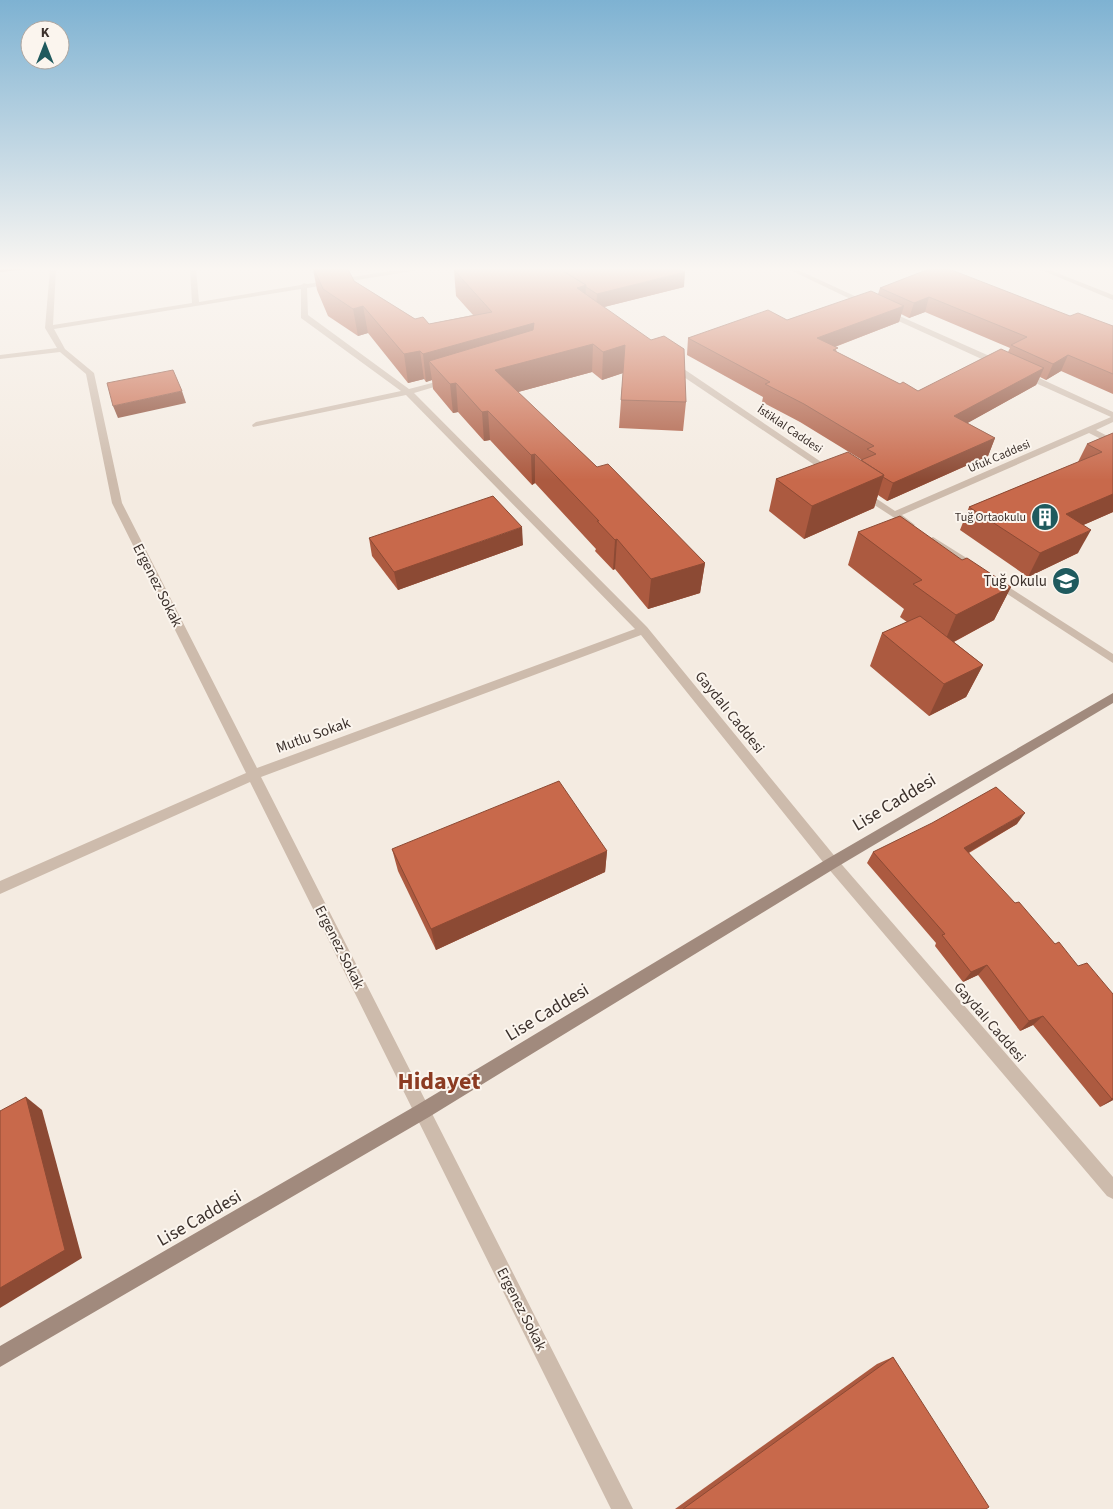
<svg xmlns="http://www.w3.org/2000/svg" width="1113" height="1509" font-family="'Source Sans 3',sans-serif">
	<style>
		.lines { fill: none; stroke-linecap: round; stroke-linejoin: round }
		.street { fill: #cdbbac; fill-rule: evenodd }
		.secondary { fill: #a18a7d; fill-rule: evenodd }
		.wall { fill: #ac5a40; fill-rule: evenodd }
		.shaded-wall { fill: #8c4a34 }
		.building { fill: #c8694b; stroke: #8c4a34 }
		.labels { text-anchor: middle; stroke-width: 4; stroke-linejoin: round; paint-order: stroke }
		.far-street-label { font-size: 12px; fill: #3b302b; stroke: #fbf5ee }
		.far-poi-label { font-size: 12px; fill: #3b302b; stroke: #fbf5ee; text-anchor: end }
		.poi-label { font-size: 15px; fill: #3b302b; stroke: #fbf5ee; text-anchor: end }
		.street-label { font-size: 15px; fill: #3b302b; stroke: #fbf5ee }
		.near-street-label { font-size: 18px; fill: #3b302b; stroke: #fbf5ee }
		.near-district-label { font-size: 24px; font-weight: bold; fill: #8c3b22; stroke: #fbf5ee }
	</style>
	<rect width="100%" height="100%" fill="#f4ebe1"/>
	<g class="lines">
		<g class="street">
			<path d="M50,269H56L53,325L192,303L190,269H196L199,302L301,285L304,283L307,284L403,269H416L413,271L307,288L308,315L409,389L451,378V382L414,393L647,627L837,859L1113,1177V1199L1107,1196L827,867L641,635L261,777L633,1509H611L250,782L0,894V881L246,773L112,503L86,374L60,352L0,359V355L57,348L45,328ZM301,289V318L401,391L256,422L252,425L253,427L406,395L635,629L257,768L122,503L94,373L65,349L54,329Z"/>
			<path d="M788,269H796L872,304L865,306Z"/>
			<path d="M1039,269H1047L1113,295V300Z"/>
			<path d="M886,310L1003,362L1004,364L997,366L883,314L882,312Z"/>
			<path d="M669,363H675L836,472L828,474L669,367Z"/>
			<path d="M1020,372H1026L1113,412V422L1096,430L1113,439V445L1089,433L902,515L915,525L910,528L859,495V491H865L895,511L1111,417L1020,376Z"/>
			<path d="M933,537L981,567V571H973L929,542L928,540Z"/>
			<path d="M996,579L1113,654V663L992,584V580Z"/>
		</g>
		<path class="secondary" d="M1113,693V703L837,867L429,1117L0,1367V1346L417,1105L827,859Z"/>
	</g>
	<g class="wall">
		<path d="M313,269H348L354,281L415,319L429,324L473,315L456,296L454,270L684,287L604,307L686,402L683,431L619,428L623,373L602,380L592,372L518,392L597,467L705,563L700,593L648,609L615,569L613,570L595,551L596,549L535,483L532,485L490,440L484,441L458,412L453,413L433,389L432,380L426,382L424,379L408,383L368,333L358,336L328,316L317,290Z"/>
		<path d="M880,288L1070,316L1113,326V394L1061,371L1046,380L1040,377L1036,385L967,423L995,438L988,456L887,501L878,495L874,508L804,539L769,511L776,479L862,460L800,422L762,402L763,397L687,355L688,338L787,320L878,294ZM925,312L1010,348L1008,352L918,391L900,384L837,352L835,347L899,322L901,314L909,318Z"/>
		<path d="M1113,433V512L1083,525L1078,553L1028,577L960,530L969,507L1078,462L1087,444Z"/>
		<path d="M858,532L962,560L1011,587L994,620L954,642L983,665L966,697L929,716L870,666L882,633L907,622L900,617L904,609L848,565Z"/>
		<path d="M369,538L523,545L398,590L372,556Z"/>
		<path d="M1017,824L969,853L1113,1100L1100,1107L1033,1025L1020,1031L978,975L963,982L935,946L936,943L867,863L873,852Z"/>
		<path d="M392,849L607,851L605,872L436,950L398,871Z"/>
		<path d="M893,1357L986,1509H675L877,1364Z"/>
	</g>
	<g class="shaded-wall">
		<path d="M0,269H29L0,272Z"/>
		<path d="M685,272L684,287L596,309L597,294Z"/>
		<path d="M586,285L585,312L577,288Z"/>
		<path d="M929,297L925,312L909,318L914,303Z"/>
		<path d="M363,306L368,333L358,336L353,309Z"/>
		<path d="M904,306L899,322L813,355L817,338Z"/>
		<path d="M534,323V350L429,361L432,380L426,382L423,354Z"/>
		<path d="M593,344L592,372L496,398L495,370Z"/>
		<path d="M625,345L623,373L602,380L603,352Z"/>
		<path d="M420,351L424,379L408,383L404,354Z"/>
		<path d="M1068,355L1061,371L1046,380L1053,364Z"/>
		<path d="M1044,368L1036,385L948,434L954,416Z"/>
		<path d="M456,383L458,412L453,413L450,384Z"/>
		<path d="M182,391L186,403L118,418L113,406Z"/>
		<path d="M488,411L490,440L484,441L482,412Z"/>
		<path d="M995,438L988,456L887,501L893,483Z"/>
		<path d="M535,454V483L532,485L531,455Z"/>
		<path d="M884,475L874,508L804,539L812,506Z"/>
		<path d="M1113,494V512L1054,538L1066,514Z"/>
		<path d="M522,527L523,545L398,590L394,572Z"/>
		<path d="M1091,530L1078,553L1028,577L1040,553Z"/>
		<path d="M617,539L615,569L613,570L615,540Z"/>
		<path d="M705,563L700,593L648,609L651,579Z"/>
		<path d="M1011,587L994,620L942,648L956,615Z"/>
		<path d="M983,665L966,697L929,716L944,684Z"/>
		<path d="M1025,813L1017,824L957,859L964,848Z"/>
		<path d="M607,851L605,872L436,950L431,929Z"/>
		<path d="M987,965L978,975L963,982L971,972Z"/>
		<path d="M1043,1016L1033,1025L1020,1031L1029,1021Z"/>
		<path d="M26,1097L42,1110L82,1258L0,1308V1288Z"/>
		<path d="M1113,1098V1100L1100,1107Z"/>
	</g>
	<g class="building">
		<path d="M314,269H348L354,281L415,319L423,317L429,324L492,312L454,270L460,269H560L586,285L577,288L651,340L664,336L684,349L686,402L621,400L625,345L603,352L593,344L495,370L597,467L608,464L705,563L651,579L617,539L615,540L597,521H599L535,454L531,455L488,411L482,412L456,383L450,384L429,361L533,330L534,323L423,354L420,351L404,354L363,306L353,309L323,289Z"/>
		<path d="M560,269H679L685,272L597,294L586,287V285Z"/>
		<path d="M929,269H949L1070,316L1078,313L1113,326V374L1068,355L1053,364L1011,345L1027,337L929,297L914,303L880,288Z"/>
		<path d="M871,291L904,306L817,338L838,348L833,350L900,384L903,382L918,391L1001,349L1044,368L954,416L995,438L893,483L883,477L884,475L861,460L876,454L867,449L874,446L804,404L765,384L770,382L688,338L768,310L787,320Z"/>
		<path d="M173,370L182,391L113,406L107,383Z"/>
		<path d="M1113,433V494L1066,514L1091,530L1040,553L969,507L1102,452L1087,444Z"/>
		<path d="M848,452L884,475L812,506L776,479Z"/>
		<path d="M493,496L522,527L394,572L369,538Z"/>
		<path d="M900,516L962,560L967,558L1011,587L956,615L913,584L922,580L858,532Z"/>
		<path d="M920,616L983,665L944,684L882,633Z"/>
		<path d="M559,781L607,851L431,929L392,849Z"/>
		<path d="M996,787L1025,813L964,848L1015,903L1019,902L1055,944L1059,942L1078,966L1087,963L1113,994V1098L1112,1099L1043,1016L1029,1021L987,965L971,972L942,935L945,934L873,852L932,823Z"/>
		<path d="M26,1097L65,1250L0,1288V1111Z"/>
		<path d="M893,1357L989,1507L986,1509H683Z"/>
	</g>
	<linearGradient id="sky" x2="0" y2="1"><stop stop-color="#7eb2d2"/><stop offset="0.56" stop-color="#faf6f2"/><stop offset="1" stop-color="#faf6f2" stop-opacity="0"/></linearGradient>
	<rect width="1113" height="480" fill="url(#sky)"/>
	<defs>
		<g id="building-disc" transform="scale(1.4375)"><circle r="9.5" fill="#1f5a5e" stroke="#fbf5ee"/><path d="M-4-6H4V6H1V3H-1V6H-4ZM-2.5-4.3h1.7v1.8h-1.7ZM.8-4.3h1.7v1.8H.8ZM-2.5-1h1.7V.8h-1.7ZM.8-1h1.7V.8H.8Z" fill="#fff"/></g>
		<g id="school-disc" transform="scale(1.4375)"><circle r="9.5" fill="#1f5a5e" stroke="#fbf5ee"/><path d="M0-5L7-2L0 1L-7-2ZM-4 1L0 2.5L4 1V4Q0 6-4 4Z" fill="#fff"/></g>
	</defs>
	<g fill-rule="evenodd">
		<use href="#building-disc" x="1045" y="517"/>
		<use href="#school-disc" x="1066" y="581"/>
	</g>
	<g class="labels">
		<g class="far-street-label">
			<text transform="translate(790 429) rotate(34)" y="4">İstiklal Caddesi</text>
			<text transform="translate(999 456) rotate(-23)" y="4">Ufuk Caddesi</text>
		</g>
		<g class="far-poi-label">
			<text x="1026" y="521">Tuğ Ortaokulu</text>
		</g>
		<g class="poi-label">
			<text x="1047" y="586">Tuğ Okulu</text>
		</g>
		<g class="street-label">
			<text transform="translate(158 585) rotate(63)" y="5">Ergenez Sokak</text>
			<text transform="translate(730 712) rotate(51)" y="5">Gaydalı Caddesi</text>
			<text transform="translate(313 735) rotate(-20)" y="5">Mutlu Sokak</text>
			<text transform="translate(340 947) rotate(63)" y="5">Ergenez Sokak</text>
			<text transform="translate(990 1022) rotate(49)" y="5">Gaydalı Caddesi</text>
			<text transform="translate(522 1309) rotate(63)" y="5">Ergenez Sokak</text>
		</g>
		<g class="near-street-label">
			<text transform="translate(894 802) rotate(-31)" y="6">Lise Caddesi</text>
			<text transform="translate(547 1012) rotate(-31)" y="6">Lise Caddesi</text>
			<text transform="translate(199 1218) rotate(-30)" y="6">Lise Caddesi</text>
		</g>
		<g class="near-district-label">
			<text x="439" y="1089">Hidayet</text>
		</g>
	</g>
	<g transform="translate(45 45)"><circle r="24" fill="#fbf5ee" stroke="#aea6a0"/>
	<path d="M0-4L9 19L0 12L-9 19Z" fill="#1f5a5e"/>
	<text y="-8" font-size="14" font-weight="bold" text-anchor="middle" fill="#3b302b">K</text>
	</g>
</svg>
